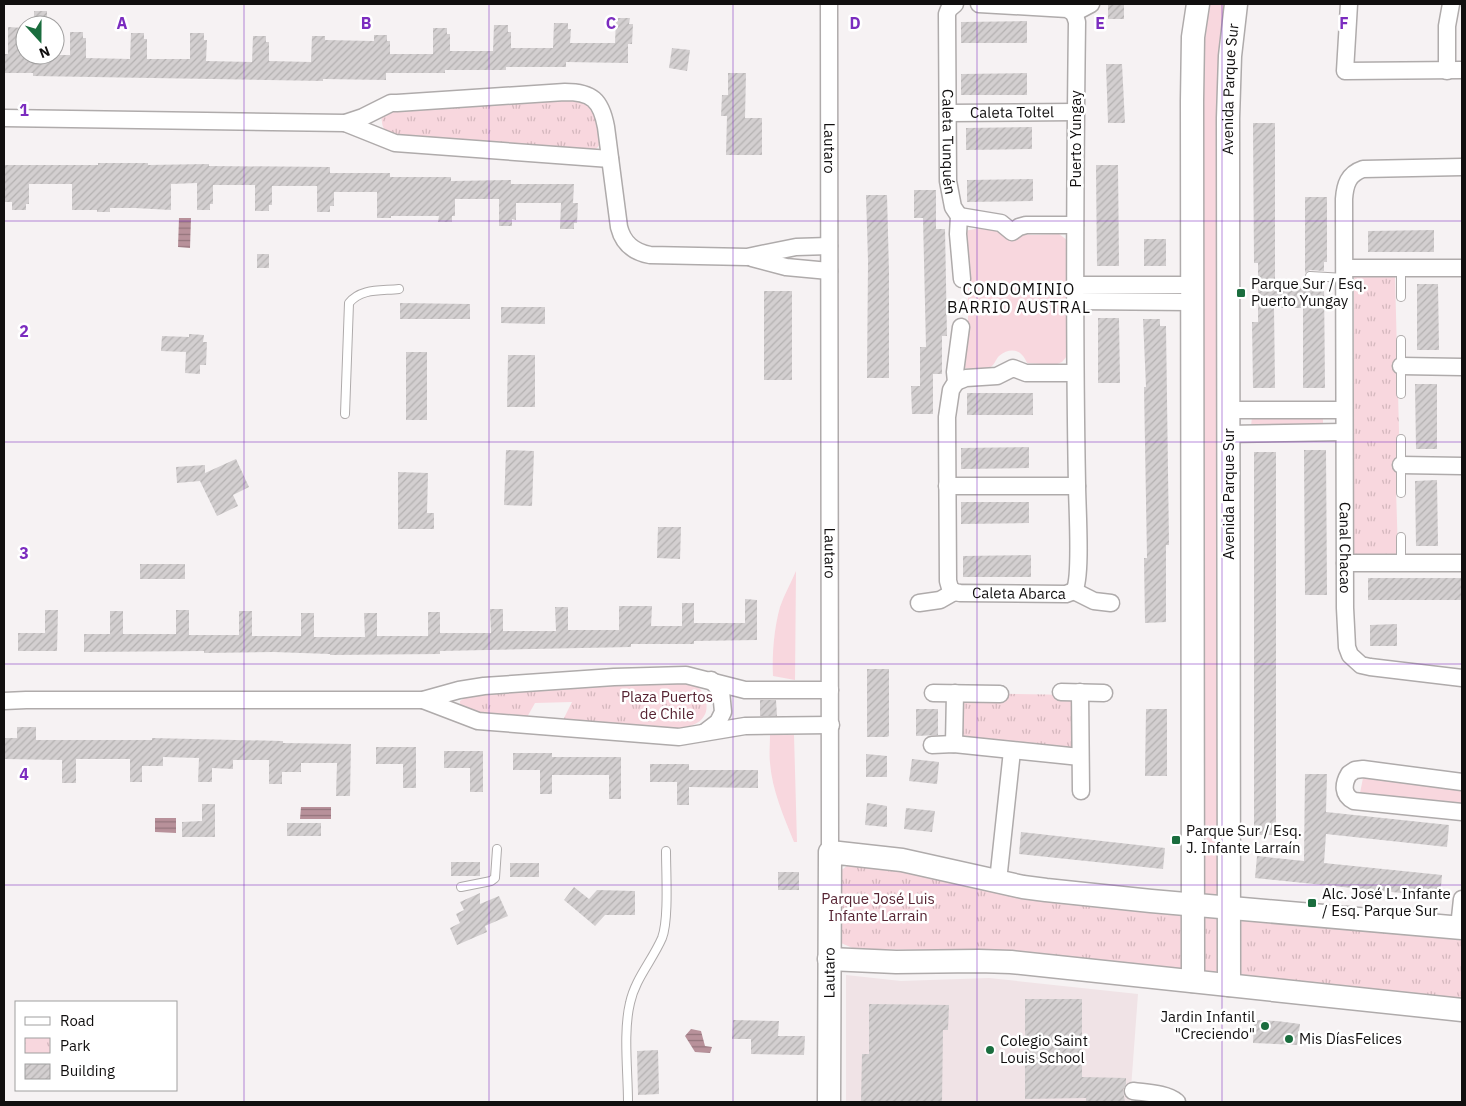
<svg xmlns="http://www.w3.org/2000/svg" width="1466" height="1106" font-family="'IBM Plex Sans',sans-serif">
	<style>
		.built { fill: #f0e3e6 }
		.grass { fill: #f8d7de }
		.park { fill: url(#park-tufts) }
		.water { fill: url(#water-rules) }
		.building { fill: url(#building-hatch) }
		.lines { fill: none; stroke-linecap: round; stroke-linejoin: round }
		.lane-casing { stroke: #afabab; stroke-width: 10 }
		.street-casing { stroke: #afabab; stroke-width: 19 }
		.secondary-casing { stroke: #afabab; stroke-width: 25 }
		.lane { stroke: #fff; stroke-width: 8 }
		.street { stroke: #fff; stroke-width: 16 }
		.secondary { stroke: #fff; stroke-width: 22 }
		.grid { fill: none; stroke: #7b2cbf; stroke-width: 1; stroke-opacity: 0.55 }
		.poi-dot { fill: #1a6d3e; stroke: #fff; stroke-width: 2 }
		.labels { text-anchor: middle; stroke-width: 5; stroke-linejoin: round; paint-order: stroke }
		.street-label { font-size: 15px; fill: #110f0f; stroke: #fff }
		.poi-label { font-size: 15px; fill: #110f0f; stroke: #fff; text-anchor: start }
		.park-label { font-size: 15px; fill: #572433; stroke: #fff }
		.neighbourhood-label { font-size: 16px; letter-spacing: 1px; fill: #110f0f; stroke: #fff }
		.grid-label { font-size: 16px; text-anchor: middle; font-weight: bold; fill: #7b2cbf; stroke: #fff; stroke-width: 5; stroke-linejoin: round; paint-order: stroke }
	</style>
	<defs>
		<pattern id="park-tufts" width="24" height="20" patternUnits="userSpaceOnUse" patternTransform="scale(1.25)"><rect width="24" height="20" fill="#f8d7de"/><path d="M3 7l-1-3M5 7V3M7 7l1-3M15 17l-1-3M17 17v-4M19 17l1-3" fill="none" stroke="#d4b7bd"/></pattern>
		<pattern id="water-rules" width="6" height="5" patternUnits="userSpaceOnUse" patternTransform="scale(1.25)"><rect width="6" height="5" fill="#b8919a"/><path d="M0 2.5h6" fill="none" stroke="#94757c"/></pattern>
		<pattern id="building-hatch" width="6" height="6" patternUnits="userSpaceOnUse" patternTransform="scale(1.25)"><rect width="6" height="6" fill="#d3cfd0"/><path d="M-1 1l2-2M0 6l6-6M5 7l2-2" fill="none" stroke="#b4b1b1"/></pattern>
	</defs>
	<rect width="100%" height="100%" fill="#f6f2f3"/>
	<path class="built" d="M846,975L901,981L989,978L1138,994L1130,1102H846Z"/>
	<g class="grass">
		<path d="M1206,4H1225L1221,27L1219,97L1222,894L1217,898H1206L1203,891L1200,133L1204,13Z"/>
		<path d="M981,228L1032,235L1059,234L1067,240L1068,350L1067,356L1062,362L1055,365L1027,363C1022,350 1011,346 999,356C995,360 995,365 989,368C981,371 969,368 961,368L968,326V271L964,231Z"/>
		<path d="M1252,416L1323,417V427H1251Z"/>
		<path d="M796,571L795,680L773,676C772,653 774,629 780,607C784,595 791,583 796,571Z"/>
		<path d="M770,735H794L797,842H794C784,817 772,790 770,763C769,754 770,745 770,735Z"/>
		<path d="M1364,773L1462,787V808L1360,793Z"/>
	</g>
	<g class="park">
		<path d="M583,99L596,112L601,142L598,147L593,151L395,137C385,132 381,128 382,117L393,109Z"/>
		<path d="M1354,274L1395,275L1399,431L1398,469L1396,487L1398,555L1354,554Z"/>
		<path d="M676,680C682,681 690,682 695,685C705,690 710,707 704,716C700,724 688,727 680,729L562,722L572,702L535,703L526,719L474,715L460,707V701L468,696L495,691Z"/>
		<path d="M958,693L1076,695L1075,752L955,741Z"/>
		<path d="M848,865L1462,936V998L1020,953L964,950L855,949L841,943L838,938V873Z"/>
	</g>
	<g class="water">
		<path d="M179,218H191L190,248L178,247Z"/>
		<path d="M301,807H331V819H300Z"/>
		<path d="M155,818H176V833L155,832Z"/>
		<path d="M691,1029L701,1031L705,1046L712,1047L710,1053L695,1052L685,1036Z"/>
	</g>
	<g class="building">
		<rect x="1108" y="4" width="16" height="15"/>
		<rect x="34" y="11" width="13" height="14"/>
		<path d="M616,18H630L629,24H633L632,44H628V63L566,62V67H506V70H445V73H386V80L323,79V81L33,76V73H4V54H8V27L25,28L24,55H70V32H83V38H86V58L130,59L131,33H144V39H147V59H190V33H204V40H207L206,61L252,62L253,36H266V42H269V61L311,62L312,36H325V40L374,41V35H387V41H390V54H433V28H447V34H450V51H493L494,25H508V32H511V48H553L554,23H568V29H571L570,43H615Z"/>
		<path d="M1027,21V43H961V22Z"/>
		<path d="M672,48L690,50L687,71L669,68Z"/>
		<path d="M1106,64H1122L1125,123H1108Z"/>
		<path d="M728,73H746L745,118H762V155H726L727,116H721L722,95H728Z"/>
		<path d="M1027,73V95H961V74Z"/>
		<path d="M1253,123H1275V286H1305V279L1310,282H1324L1325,388H1303V308H1274L1275,388H1253L1252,322H1258V263H1254Z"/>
		<path d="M1032,127V149L966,150V128Z"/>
		<path d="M98,163H148V165L209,164V166L330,167V173H390V177H451V181L511,180V184H574L573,203H578L577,223H574V229H560L561,203H516V220L512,219V226H499V199H455V216H452V222H438L439,216H391V218H377V192H334V206H330V212H317V186H272V205H269V211H255V185H213V204H210V210H197V183L171,184V210L135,208H110V212H97V210H72V184H29V204H26V210H12V202H4V165H98Z"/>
		<path d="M1096,165H1118L1119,266H1097Z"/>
		<path d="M1033,179V201L967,202V180Z"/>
		<path d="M914,190H936V229H945L947,336H942V374H933V414H912L911,386H920V347H926L923,218H914Z"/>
		<path d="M866,195H887L889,272V378H867L868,261Z"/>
		<path d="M1305,197H1327V262H1324V271L1310,270L1305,273Z"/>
		<path d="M1434,230V252H1368V231Z"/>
		<rect x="1144" y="239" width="22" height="27"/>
		<rect x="257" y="254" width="12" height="14"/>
		<path d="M1417,284H1438L1439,350H1417Z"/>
		<rect x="764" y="291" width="28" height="89"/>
		<path d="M400,303L470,304V319H400Z"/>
		<path d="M501,307H545V324L501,323Z"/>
		<path d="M1098,318H1119L1120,383H1098Z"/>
		<path d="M1143,319H1160V326H1166L1169,545H1166V622L1145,623L1144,558H1147L1144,387H1146Z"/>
		<path d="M189,334L204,335L203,342H207L206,365H200V374L185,373L186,352L161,351L162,336L189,337Z"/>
		<rect x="406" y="352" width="21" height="68"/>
		<path d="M508,355H535V407H507Z"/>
		<path d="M1415,384H1437V449H1416Z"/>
		<rect x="967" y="393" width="66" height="22"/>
		<path d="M1029,447V468L961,469V448Z"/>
		<path d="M506,450L534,451L532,506L504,505Z"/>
		<path d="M1304,450H1326L1327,595H1305Z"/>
		<rect x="1254" y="452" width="22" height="383"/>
		<path d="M236,459L249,487L233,495L238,506L217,516L200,481L177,483L176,467L205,465V473Z"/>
		<path d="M398,472L428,473L427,513H434V529H398Z"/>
		<path d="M1437,480L1438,546H1416L1415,481Z"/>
		<path d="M961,502H1029V523L961,524Z"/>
		<path d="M658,527H681L680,559L657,558Z"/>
		<path d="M1031,555V577H963V556Z"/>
		<rect x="140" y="564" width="45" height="15"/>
		<rect x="1368" y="578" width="94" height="22"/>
		<path d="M745,599L757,600V640L694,641V644H631V647L440,651V654L330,655V654L274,652L204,653V651L84,652V634H110V611H123V634H176V610H189V635H239V611H252V636H301V613H314V637H365L364,613H377V636H428V612H440V633H491L490,609H503V631H556L555,607H568V630H619V606H652L651,626H682V603H694V623H745Z"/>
		<path d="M45,610H58L57,651H18V633H45Z"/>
		<path d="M1397,624V646H1370V625Z"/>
		<path d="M867,669H889V736L887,737H867Z"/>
		<path d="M760,700H776L777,716H760Z"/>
		<path d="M916,709H938V735L916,736Z"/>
		<path d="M1146,709H1167V776H1145Z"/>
		<path d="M17,727H36V740H152V738L283,741V743L351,744L350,796H336L337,763H301V772H282V784H269V760H233V769L212,768V782H198L199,758L163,757V766H142V782H130V759H76V783H62V760L4,759V738H17Z"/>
		<path d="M376,747H416V788H403V764H376Z"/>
		<path d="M444,751H483V792H470V768H444Z"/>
		<path d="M513,753H552V757H621V799H609V775H552V794H540V770H513Z"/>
		<path d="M866,754L887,756V777H866Z"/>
		<path d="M912,759L939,762L937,784L909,781Z"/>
		<path d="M650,764H689V770H758V788L689,787V805H677V782H650Z"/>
		<path d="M1305,774H1327L1326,812L1449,825L1447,847L1326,834L1324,863L1442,875L1440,897L1255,878L1257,856L1304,861Z"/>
		<path d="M867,803L887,806V827L865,825Z"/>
		<path d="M202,804H215V837H182V822L202,821Z"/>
		<path d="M906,808L935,811L932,832L904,829Z"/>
		<rect x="287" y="823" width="34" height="13"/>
		<path d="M1021,832L1165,848L1163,869L1019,854Z"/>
		<rect x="451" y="862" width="29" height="14"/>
		<rect x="510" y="863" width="29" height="14"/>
		<rect x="778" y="872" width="21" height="18"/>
		<path d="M574,887L589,899L597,890L635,891V915H605L595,926L564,900Z"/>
		<path d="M480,893V904L499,896L508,916L485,926L487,932L457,945L450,928L460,923L456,914L464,910L460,902Z"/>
		<path d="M1025,999H1082V1077L1126,1078V1084L1123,1090L1125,1102H1086V1098L1025,1099Z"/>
		<path d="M869,1004L949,1005L948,1030H943L942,1102H861L862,1054H869Z"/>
		<path d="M733,1020L779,1021L778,1036H805L804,1055L751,1054V1039H732Z"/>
		<path d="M1254,1020L1277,1021L1300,1024L1297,1045L1253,1043Z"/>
		<path d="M658,1050L659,1094L638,1095L637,1051Z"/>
	</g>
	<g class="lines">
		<g class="lane-casing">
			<g id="lane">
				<path d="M1401,268V297"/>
				<path d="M1310,276L1345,278"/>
				<path d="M1401,340V394"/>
				<path d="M345,414L349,303C361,288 381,291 399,289"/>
				<path d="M1401,439V493"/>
				<path d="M1401,537V563"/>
				<path d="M461,887L491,881L495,878L497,849"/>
				<path d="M628,1102C628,1072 623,1032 630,1003C635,979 652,961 662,938C669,920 666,873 666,851"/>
			</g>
		</g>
		<g class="street-casing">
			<g id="street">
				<path id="s1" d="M829,4L830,852"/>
				<path id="s2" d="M955,4L949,9L947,14L948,181L953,207L959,216L958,234L962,279"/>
				<path d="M979,4L1067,9L1074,13"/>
				<path d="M1349,4L1345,71L1462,70"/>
				<path d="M1074,13L1077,22C1075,177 1074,331 1077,485C1077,504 1082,578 1074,591"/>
				<path d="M1074,13L1091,4"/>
				<path d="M1447,71V26L1451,4"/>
				<path id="s3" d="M948,113L1076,112"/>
				<path d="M4,118L345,123L363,117L391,103H397L565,92C592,92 601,100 606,127L619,227C623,243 633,252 650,255L747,257L796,247L829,246"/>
				<path d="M345,123L395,143L610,159"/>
				<path id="s4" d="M1462,167L1363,169C1348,174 1345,185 1344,199L1345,608L1347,647L1350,655L1361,665L1370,667L1462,678"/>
				<path d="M959,216L1001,223L1012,232L1019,227L1026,225H1075"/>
				<path d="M752,258L786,267L829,271"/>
				<path d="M1345,268H1462"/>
				<path d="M1075,285H1192"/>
				<path d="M1075,301L1192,302"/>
				<path d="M1401,366L1462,367"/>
				<path d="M956,382L966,378L997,376L1013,368L1026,373H1075"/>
				<path d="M1228,410H1344"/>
				<path d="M1228,434L1344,432"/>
				<path d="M1401,465L1462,466"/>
				<path d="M947,486H1077"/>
				<path d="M1345,563H1462"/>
				<path d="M1074,591L1094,601L1111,603"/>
				<path d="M954,592L950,588L948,581L947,417L951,390L956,382L955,372L961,327"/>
				<path id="s5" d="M954,592L960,593L1066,594L1074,591"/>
				<path d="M919,603L940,600L954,592"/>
				<path d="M1061,692L1104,693"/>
				<path d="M1080,692L1081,791"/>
				<path d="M933,693L1000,694"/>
				<path d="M423,700L478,721L679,737L745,726L831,725"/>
				<path d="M4,701L26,700H423L459,690L484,686L614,677L686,675L745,690H830"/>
				<path d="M705,732L718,722L723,712L721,691L711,680"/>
				<path d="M954,744L955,693"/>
				<path d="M932,745L954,744L1080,757"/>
				<path d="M1462,782L1363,769L1355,770L1349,774C1343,784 1342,795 1354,801L1462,812"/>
				<path d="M998,881L1012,751"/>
				<path d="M1459,927L1462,899"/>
				<path d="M1133,1091C1147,1093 1166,1093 1177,1102"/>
			</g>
		</g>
		<g class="secondary-casing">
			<g id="secondary">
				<path d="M829,959L896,962L978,961L1011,962L1462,1010"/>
				<path d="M1193,981L1192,101L1193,37L1198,4"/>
				<path id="s6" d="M1229,985L1228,118L1230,56L1236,4"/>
				<path id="s7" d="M829,1102L830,852L902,860L1023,887L1046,890L1151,901L1462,928"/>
			</g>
		</g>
		<use href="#lane" class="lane"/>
		<use href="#street" class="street"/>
		<use href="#secondary" class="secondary"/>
	</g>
	<path class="grid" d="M244,4V1102M489,4V1102M733,4V1102M977,4V1102M1222,4V1102M4,221H1462M4,442H1462M4,664H1462M4,885H1462"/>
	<g class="poi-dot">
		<rect x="1236" y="288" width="10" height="10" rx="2.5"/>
		<rect x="1171" y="835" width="10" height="10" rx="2.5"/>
		<rect x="1307" y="898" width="10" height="10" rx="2.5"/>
		<circle cx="1265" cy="1026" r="5"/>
		<circle cx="1289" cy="1039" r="5"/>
		<circle cx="990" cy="1050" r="5"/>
	</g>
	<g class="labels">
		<g class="street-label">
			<text dy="5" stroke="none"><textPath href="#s6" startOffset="896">Avenida Parque Sur</textPath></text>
			<text dy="5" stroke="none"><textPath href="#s3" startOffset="64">Caleta Toltel</textPath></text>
			<text transform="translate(1076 139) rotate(-90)" y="5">Puerto Yungay</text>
			<text dy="5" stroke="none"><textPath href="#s2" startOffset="141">Caleta Tunquén</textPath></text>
			<text dy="5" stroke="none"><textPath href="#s1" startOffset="144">Lautaro</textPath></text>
			<text transform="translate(1229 494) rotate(-90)" y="5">Avenida Parque Sur</text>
			<text dy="5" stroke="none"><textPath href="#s4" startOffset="486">Canal Chacao</textPath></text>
			<text dy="5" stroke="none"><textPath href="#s1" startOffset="549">Lautaro</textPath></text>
			<text dy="5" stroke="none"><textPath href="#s5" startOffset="65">Caleta Abarca</textPath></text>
			<text dy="5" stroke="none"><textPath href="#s7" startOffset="129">Lautaro</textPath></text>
		</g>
		<g class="poi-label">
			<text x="1251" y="289">Parque Sur / Esq.<tspan x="1251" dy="17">Puerto Yungay</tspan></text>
			<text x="1186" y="836">Parque Sur / Esq.<tspan x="1186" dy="17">J. Infante Larraín</tspan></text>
			<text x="1322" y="899">Alc. José L. Infante<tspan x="1322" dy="17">/ Esq. Parque Sur</tspan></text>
			<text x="1255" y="1022" text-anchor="end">Jardin Infantil<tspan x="1255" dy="17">"Creciendo"</tspan></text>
			<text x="1299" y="1044">Mis DíasFelices</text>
			<text x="1000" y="1046">Colegio Saint<tspan x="1000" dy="17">Louis School</tspan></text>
		</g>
		<g class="park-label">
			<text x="667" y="702">Plaza Puertos<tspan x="667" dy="17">de Chile</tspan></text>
			<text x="878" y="904">Parque José Luis<tspan x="878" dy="17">Infante Larrain</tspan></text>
		</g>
		<g class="neighbourhood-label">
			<text x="1019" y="295">CONDOMINIO<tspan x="1019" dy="18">BARRIO AUSTRAL</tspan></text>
		</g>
	</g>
	<g class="grid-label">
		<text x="122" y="29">A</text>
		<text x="366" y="29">B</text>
		<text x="611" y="29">C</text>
		<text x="855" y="29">D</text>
		<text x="1100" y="29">E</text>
		<text x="1344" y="29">F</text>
		<text x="24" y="116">1</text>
		<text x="24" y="337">2</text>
		<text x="24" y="559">3</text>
		<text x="24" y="780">4</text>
	</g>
	<rect width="1466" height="1106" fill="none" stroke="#110f0f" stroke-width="10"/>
	<rect x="15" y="1001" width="162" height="90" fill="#ffffff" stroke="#a09f9f"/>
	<rect x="25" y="1017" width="25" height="8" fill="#ffffff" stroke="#a09f9f"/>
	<text x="60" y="1026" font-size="15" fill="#110f0f">Road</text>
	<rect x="25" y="1038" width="25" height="15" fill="url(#park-tufts)" stroke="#a09f9f"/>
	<text x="60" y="1051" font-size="15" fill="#110f0f">Park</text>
	<rect x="25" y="1064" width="25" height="15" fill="url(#building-hatch)" stroke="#a09f9f"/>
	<text x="60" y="1076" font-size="15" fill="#110f0f">Building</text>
	<g transform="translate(40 40) rotate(159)"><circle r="24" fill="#ffffff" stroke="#a09f9f"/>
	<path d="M0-4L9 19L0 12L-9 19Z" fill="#1a6d3e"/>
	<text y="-8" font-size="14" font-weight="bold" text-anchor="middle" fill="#110f0f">N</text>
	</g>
</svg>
